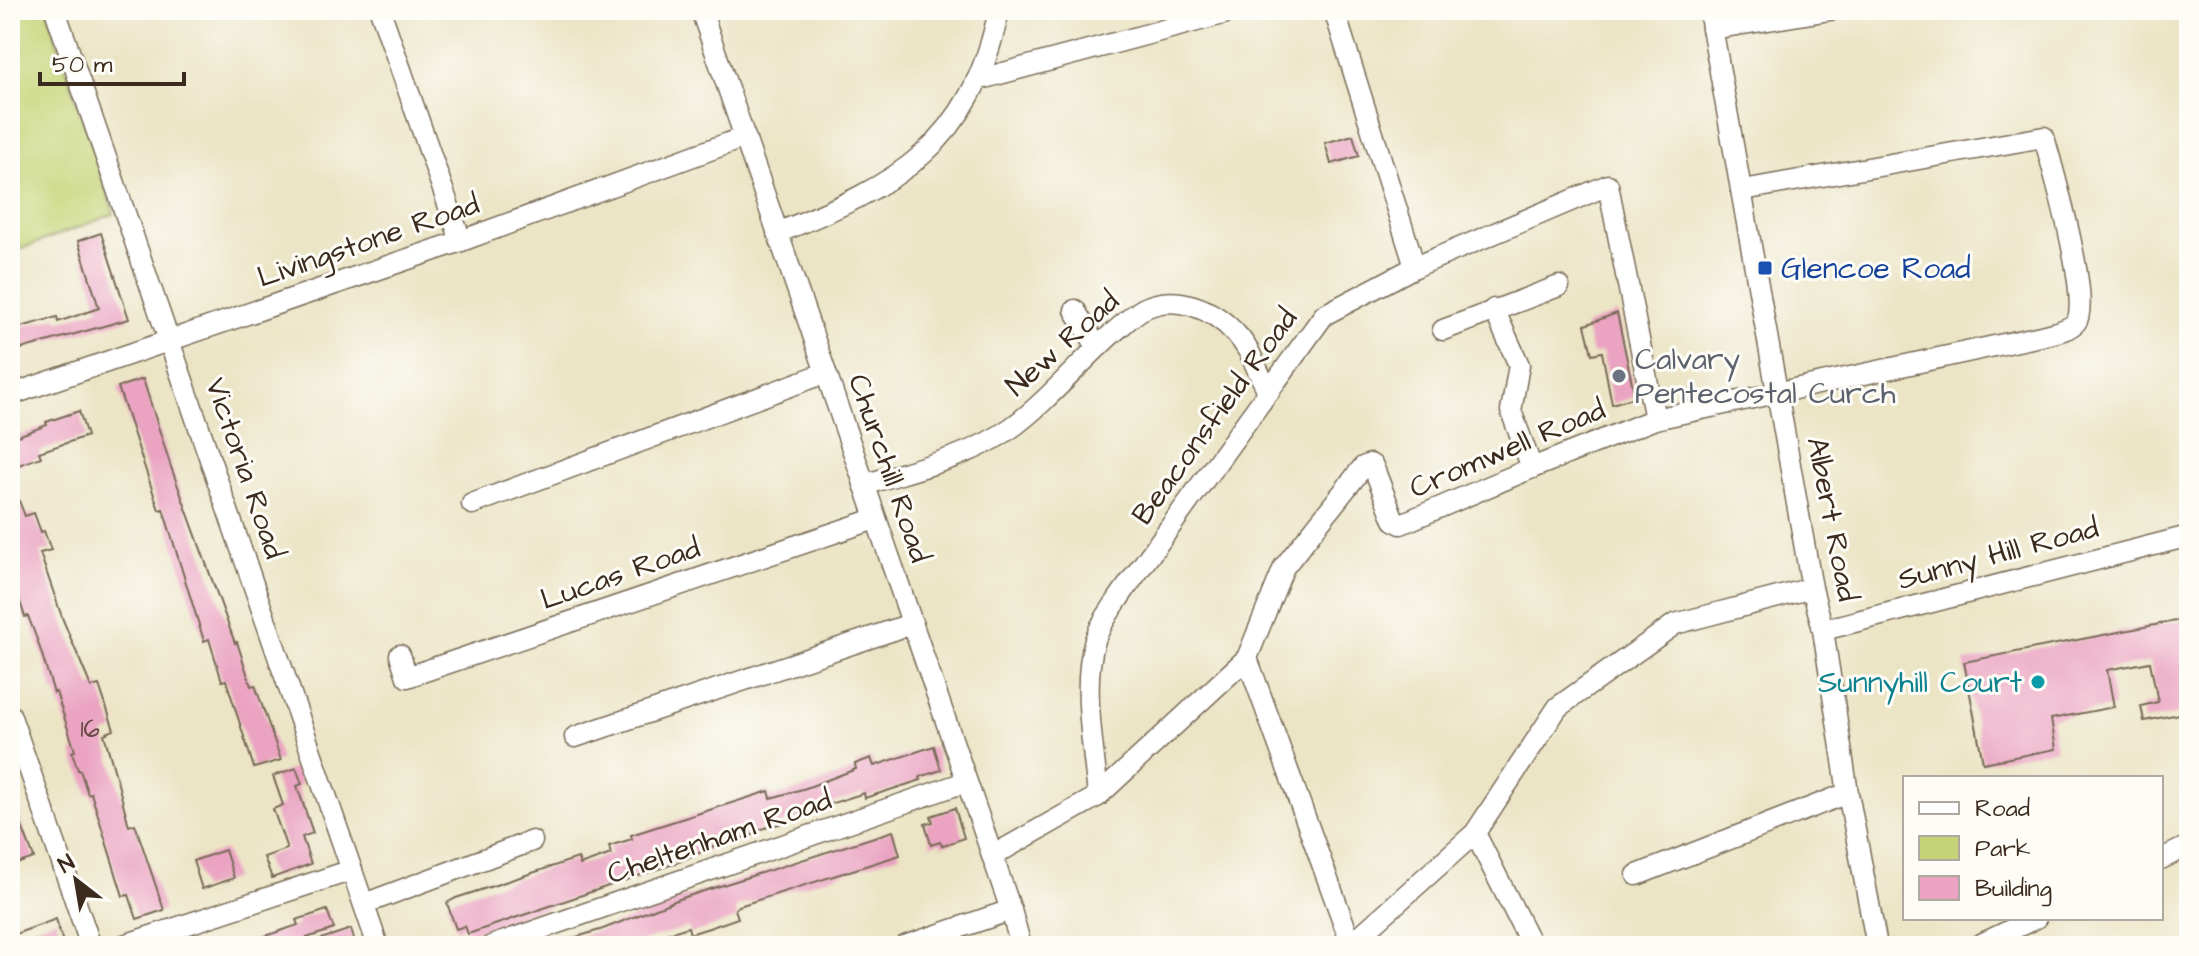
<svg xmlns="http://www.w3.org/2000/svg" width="2199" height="956" font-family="'Architects Daughter',sans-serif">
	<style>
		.green { fill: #c5d476; stroke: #807f4a; stroke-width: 2 }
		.building { fill: #eaa3c1 }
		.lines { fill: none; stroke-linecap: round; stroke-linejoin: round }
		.street-casing { stroke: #796b58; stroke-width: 23 }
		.street { stroke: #fff; stroke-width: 20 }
		.transit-dot { fill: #1a4fb4; stroke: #fdfcf7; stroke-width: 3 }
		.worship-dot { fill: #6b7280; stroke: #fdfcf7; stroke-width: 3 }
		.culture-dot { fill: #0f9aa8; stroke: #fdfcf7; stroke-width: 3 }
		.labels { text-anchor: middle; stroke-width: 6; stroke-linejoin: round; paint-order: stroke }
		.number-label { font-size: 26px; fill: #674847 }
		.street-label { font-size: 30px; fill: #3b2a1e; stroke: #fdfcf7 }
		.transit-label { font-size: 30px; fill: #164399; stroke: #fdfcf7; text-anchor: start }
		.worship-label { font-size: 30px; fill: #5b616d; stroke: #fdfcf7; text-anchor: start }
		.culture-label { font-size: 30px; fill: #0d838f; stroke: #fdfcf7; text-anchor: end }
	</style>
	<rect width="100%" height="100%" fill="#fdfcf7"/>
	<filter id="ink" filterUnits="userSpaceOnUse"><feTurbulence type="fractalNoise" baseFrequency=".0125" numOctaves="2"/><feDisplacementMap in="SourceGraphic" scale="16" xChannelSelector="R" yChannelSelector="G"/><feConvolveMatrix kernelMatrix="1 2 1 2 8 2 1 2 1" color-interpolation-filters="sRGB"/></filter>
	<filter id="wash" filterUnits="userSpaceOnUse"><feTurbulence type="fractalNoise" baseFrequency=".006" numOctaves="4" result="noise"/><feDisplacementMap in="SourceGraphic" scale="32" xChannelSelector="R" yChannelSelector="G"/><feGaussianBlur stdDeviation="1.8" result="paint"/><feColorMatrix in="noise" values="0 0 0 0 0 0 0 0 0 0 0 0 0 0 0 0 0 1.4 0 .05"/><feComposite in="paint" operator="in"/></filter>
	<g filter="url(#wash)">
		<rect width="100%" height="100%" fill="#ebe4c5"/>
		<path class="green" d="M10,10H47L114,214L10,253Z"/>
		<g id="blocks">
			<g class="building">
				<path d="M1353,135L1359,156L1331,164L1325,143Z"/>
				<path d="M101,233L129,319L10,352V330L57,317L58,322L99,308L78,241Z"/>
				<path d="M1617,313L1635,397L1612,404L1602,352L1592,354L1585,325Z"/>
				<path d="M143,379L171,467L235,643L237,642L251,686L255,685L281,760L254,768L226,680L222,681L209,639L204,641L163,509L159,510L118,387Z"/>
				<path d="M79,411L87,436L39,452L41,457L10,468V439L47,425L46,422Z"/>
				<path d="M11,480L25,516L34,513L41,532L44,531L51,550L40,553L63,620L91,687L99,685L114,730L104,734L118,784L129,826L135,824L164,910L137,919L129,895L123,896L91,793L88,794L80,770H78L72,752L75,751L56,692L54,693L38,642L28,616L25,617L10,571Z"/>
				<path d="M2186,619L2189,632V712L2144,721L2141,706L2158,702L2150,662L2107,670L2114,707L2051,719L2056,749L1983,763L1964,662Z"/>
				<path d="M934,746L941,770L920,777L921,780L865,798L864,793L830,804L825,806L826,810L755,831L756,834L713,847L676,863L468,934L465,926L456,929L447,903L456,898L578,858L580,865L611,854L609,846L632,839L631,835L769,791L771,798L806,788L856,769L855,764L871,758L874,766Z"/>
				<path d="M296,768L302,784L297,786L313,833L302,837L311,864L272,878L264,857L287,849L273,809L283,805L273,776Z"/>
				<path d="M10,800H12L34,858L10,866Z"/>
				<path d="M955,808L964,838L942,846L940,842L931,845L925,824L933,822L931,816Z"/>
				<path d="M893,831L900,855L739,906L735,909L738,918L709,928L690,934L688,927L627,946H561L560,942L603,929L682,898Z"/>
				<path d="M225,850L234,878L202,889L193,861Z"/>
				<path d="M327,910L334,929L282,946H246L245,943L298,925L296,920Z"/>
				<path d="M56,919L64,946H10V936Z"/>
				<path d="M351,929L356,946H310L309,943Z"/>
			</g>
		</g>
	</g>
	<g filter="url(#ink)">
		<use href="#blocks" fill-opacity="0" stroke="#796b58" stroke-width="2"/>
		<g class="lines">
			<g class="street-casing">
				<g id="street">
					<path d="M55,10L378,946"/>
					<path d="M380,10L461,241"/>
					<path d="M701,10L1011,910L1021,946"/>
					<path d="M1334,10L1415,267"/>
					<path d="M1709,10L1812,588L1823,630L1848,793L1877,946"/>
					<path d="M1712,29L1830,10"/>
					<path d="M977,80L1238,10"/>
					<path d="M777,233C897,185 971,146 999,10"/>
					<path d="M1494,309L1519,365L1511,411L1532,468"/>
					<path d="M1075,310L1097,347"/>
					<path d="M1443,330L1559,286"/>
					<path d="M10,395L461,241L745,137"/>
					<path d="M864,485C913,469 969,458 1011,428C1046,403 1081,361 1114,332C1123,325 1132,315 1143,309C1175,293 1213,308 1236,334C1252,350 1257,373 1269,392"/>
					<path d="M472,504L825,373"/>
					<path d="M1823,630L2189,536"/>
					<path d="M400,655L407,677L875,519"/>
					<path d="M1247,658L1352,946"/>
					<path d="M10,714L91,946"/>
					<path d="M575,737L911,624"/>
					<path d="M1098,796C1094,749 1081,685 1095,640C1101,622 1113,607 1123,592L1324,315L1415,267L1608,185L1655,419"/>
					<path d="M1475,833L1532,946"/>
					<path d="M992,856L1098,796L1247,658L1284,567L1363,467L1370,464L1373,466L1394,520L1401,524L1532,468L1655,419L2041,336C2051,333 2069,331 2076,322C2092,302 2052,166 2044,137L1743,190"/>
					<path d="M2161,859L2184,848"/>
					<path d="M1637,875L1848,793"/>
					<path d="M364,904L532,841"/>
					<path d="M1351,944L1475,833L1558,707L1675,624L1812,588"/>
					<path d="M121,946L352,870"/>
					<path d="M491,946L965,782"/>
					<path d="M905,946L1011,910"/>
					<path d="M1977,946L2036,918"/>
				</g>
			</g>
			<use href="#street" class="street"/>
		</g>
	</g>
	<rect class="transit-dot" x="1757" y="260" width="16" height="16" rx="4"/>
	<circle class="worship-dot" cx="1619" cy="376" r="8"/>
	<circle class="culture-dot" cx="2038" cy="682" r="8"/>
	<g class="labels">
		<g class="number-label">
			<text x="90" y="737">16</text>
		</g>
		<g class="street-label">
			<text transform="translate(368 240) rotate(-19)" y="10">Livingstone Road</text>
			<text transform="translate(1062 343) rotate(-42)" y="10">New Road</text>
			<text transform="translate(1214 416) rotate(-54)" y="10">Beaconsfield Road</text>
			<text transform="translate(1507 448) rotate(-23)" y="10">Cromwell Road</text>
			<text transform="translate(246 468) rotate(71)" y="10">Victoria Road</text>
			<text transform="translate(890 468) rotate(71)" y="10">Churchill Road</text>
			<text transform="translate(1833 519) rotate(79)" y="10">Albert Road</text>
			<text transform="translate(1998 553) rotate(-15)" y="10">Sunny Hill Road</text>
			<text transform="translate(620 573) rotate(-19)" y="10">Lucas Road</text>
			<text transform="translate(719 836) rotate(-19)" y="10">Cheltenham Road</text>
		</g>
		<g class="transit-label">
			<text x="1781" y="278">Glencoe Road</text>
		</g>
		<g class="worship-label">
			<text x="1635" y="369">Calvary<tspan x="1635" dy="34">Pentecostal Curch</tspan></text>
		</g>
		<g class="culture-label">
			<text x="2022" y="692">Sunnyhill Court</text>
		</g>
	</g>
	<rect width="2199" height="956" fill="none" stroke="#fdfcf7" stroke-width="40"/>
	<rect x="1903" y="776" width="260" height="144" fill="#fdfcf7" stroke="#afa8a0" stroke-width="2"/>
	<rect x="1919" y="802" width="40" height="12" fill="#ffffff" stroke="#afa8a0" stroke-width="2"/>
	<text x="1975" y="816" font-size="24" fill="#3b2a1e">Road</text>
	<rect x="1919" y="836" width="40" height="24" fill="#c5d476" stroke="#afa8a0" stroke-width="2"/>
	<text x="1975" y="856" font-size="24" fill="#3b2a1e">Park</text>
	<rect x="1919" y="876" width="40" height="24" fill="#eaa3c1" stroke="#afa8a0" stroke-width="2"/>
	<text x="1975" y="896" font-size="24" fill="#3b2a1e">Building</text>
	<g transform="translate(76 880) rotate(329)" stroke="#fdfcf7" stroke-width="6" paint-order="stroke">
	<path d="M0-6L14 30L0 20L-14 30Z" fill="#3b2a1e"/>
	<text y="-12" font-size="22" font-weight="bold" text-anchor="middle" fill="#3b2a1e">N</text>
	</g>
	<path d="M40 72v12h144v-12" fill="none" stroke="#3b2a1e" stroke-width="4"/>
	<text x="52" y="72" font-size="24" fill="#3b2a1e" stroke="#fdfcf7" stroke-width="6" paint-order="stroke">50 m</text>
</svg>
